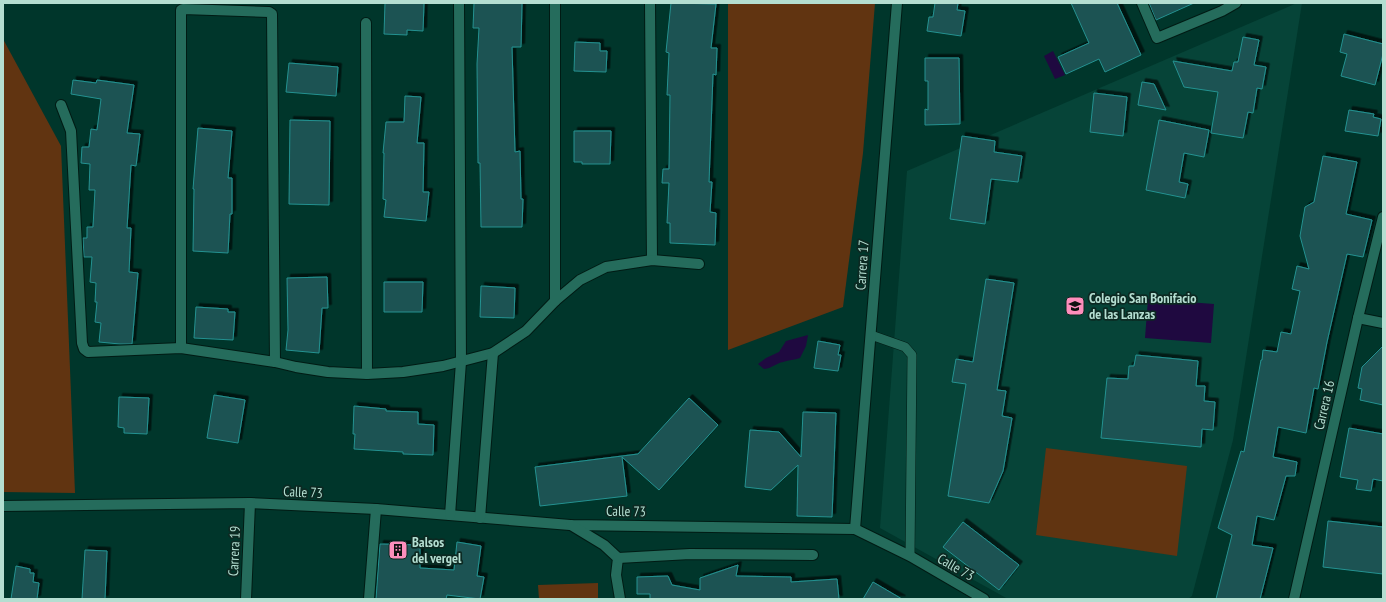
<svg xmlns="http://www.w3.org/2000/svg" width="1386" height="602" font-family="'PT Sans Narrow',sans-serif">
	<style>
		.built { fill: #064438 }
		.green { fill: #613411 }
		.water { fill: #1f0940 }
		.building { fill: #1c5252; stroke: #249291; filter: url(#shadow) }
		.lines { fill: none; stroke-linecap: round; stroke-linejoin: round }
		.service-casing { stroke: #001b14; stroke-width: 10 }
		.minor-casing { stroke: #001b14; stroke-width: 12 }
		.tertiary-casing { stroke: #001b14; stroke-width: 12 }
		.service { stroke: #256c5c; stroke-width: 9 }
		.minor { stroke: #256c5c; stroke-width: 10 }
		.tertiary { stroke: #256c5c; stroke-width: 10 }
		.labels { text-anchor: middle; stroke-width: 3.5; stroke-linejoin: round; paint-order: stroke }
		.street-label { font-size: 14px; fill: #b4ded1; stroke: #0c2922 }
		.poi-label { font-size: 14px; font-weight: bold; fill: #b4ded1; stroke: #0c2922; text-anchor: start }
	</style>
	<defs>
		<filter id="shadow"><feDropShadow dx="3.5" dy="-3.5" stdDeviation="0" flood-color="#0009"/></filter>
	</defs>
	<rect width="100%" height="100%" fill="#00362b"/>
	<path class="built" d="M1297,3H1302L1233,440L1192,596L1188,599H1008L880,528L907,171Z"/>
	<g class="green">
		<path d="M728,3H875L863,153L843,307L728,350Z"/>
		<path d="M3,39L61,146L75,493L3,492Z"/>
		<path d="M1046,448L1187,466L1177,556L1036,535Z"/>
		<path d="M598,583V599H539L538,585Z"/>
	</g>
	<g class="water">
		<path d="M1053,51L1065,75L1055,79L1044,56Z"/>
		<path d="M1148,299L1214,304L1211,343L1145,338Z"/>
		<path d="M808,335L806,346L800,358C794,360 789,360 783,362C776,363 773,368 764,369L758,364L766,358L779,352L786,341Z"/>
	</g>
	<g class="building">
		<path d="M385,3H424L423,31L407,30V35L384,34Z"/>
		<path d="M474,3H522L521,47H512L515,152L520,151L521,199H523L522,227H481L480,163H478L477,64L479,28H473Z"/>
		<path d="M671,3L716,4L711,48H717L716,75L713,74L709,182H712L710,212L716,213L715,245L670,243V223H667L669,183H662L663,169H669L670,95H667L669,53L666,52Z"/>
		<path d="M935,3H958L957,10L965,11L961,36L927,31L929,17H933Z"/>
		<path d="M1071,3H1117L1141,55L1105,72L1099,59L1066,74L1058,57L1089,43Z"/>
		<path d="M1149,3H1194L1156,20Z"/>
		<path d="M1344,34L1383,44V54L1375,85L1341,76L1347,54L1340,52Z"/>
		<path d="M1243,37L1259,40L1254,65L1266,67L1262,89L1257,88L1253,113L1248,112L1243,138L1211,133L1218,92L1184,87L1173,61L1232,71L1234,62H1238Z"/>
		<path d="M575,42L600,43V51H607L606,72L574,71Z"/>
		<path d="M925,58H959L960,124L925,125V109L928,110V81H925Z"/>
		<path d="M289,63L338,67L336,96L286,92Z"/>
		<path d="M73,80L96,83L97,80L134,85L127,133L140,134L136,166L131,165L127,228H131L129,272L138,273L132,344H120L99,342L101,323L95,322L97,302H95L96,283L90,282L92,257H84L83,238H87V227H93L95,190H89L90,164L81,163L82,147H89L91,129L97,130L101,99L71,94Z"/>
		<path d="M1142,82L1154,84L1166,110L1138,105Z"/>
		<path d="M1094,93L1127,97L1123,136L1090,132Z"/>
		<path d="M405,96L421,97L417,143H424L423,192H429L426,221L384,217L386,200L383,199L384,153H383L386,122H404Z"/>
		<path d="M1349,110L1374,114L1373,117L1381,119L1378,136L1345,131Z"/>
		<path d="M290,120L330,121L329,205L289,204Z"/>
		<path d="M1159,120L1209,130L1204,157L1184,153L1179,182L1188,184L1185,198L1146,190Z"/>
		<path d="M198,128L232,131L228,178H232V214H230L228,253L193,251L194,189H193Z"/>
		<path d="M574,131H611L610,164H582V162H574Z"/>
		<path d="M962,136L995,141L994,152L1022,156L1018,182L991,179L985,224L950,219Z"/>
		<path d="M1323,156L1357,162L1346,214L1372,220L1363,257L1347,254L1327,342L1318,389L1314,388L1306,433L1278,427L1273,457L1297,462L1295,476H1286L1274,520L1257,516L1252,545L1273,548L1260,599H1216L1232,535L1218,528L1241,451L1244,452L1261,360H1262L1263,350L1277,352L1281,332L1291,334L1300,291L1292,289L1297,266L1309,269L1300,236L1305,207L1314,202Z"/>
		<path d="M327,277L328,308H322L319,353L286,350L288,330L287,278Z"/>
		<path d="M986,279L1014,283L997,390L1006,391L1002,416L1012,418L1003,471L989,503L948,496L966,384L952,382L956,359L973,362Z"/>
		<path d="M384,282H423L422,312H384Z"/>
		<path d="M481,286L515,288L514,318L480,317Z"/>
		<path d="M196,307L228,309V312H235L233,340L194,338Z"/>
		<path d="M818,341L840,345L838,355H841L838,371L814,368Z"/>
		<path d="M1383,346V405L1360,400L1362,389L1358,388L1362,367Z"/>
		<path d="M1136,355L1198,361L1196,386H1205L1204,401L1215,402L1213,430L1202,429L1201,447L1101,438L1107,378L1128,379L1129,366H1134Z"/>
		<path d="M214,395L245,400L238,443L207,438Z"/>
		<path d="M119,397L149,398L147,434L124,433V428L118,427Z"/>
		<path d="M689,398L718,425L659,490L622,457L627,496L540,506L535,467L638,454Z"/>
		<path d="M354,406L386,409V411L418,412V424L434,425L433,455L403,454V452L354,449L355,434H353Z"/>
		<path d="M803,412L836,413L832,517L797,516L798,465L771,490L745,487L750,430L779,432L801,457Z"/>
		<path d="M1349,428L1383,434V481L1373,479L1371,491L1356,489L1358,480L1340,477Z"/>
		<path d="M1328,521L1383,527V574L1323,567Z"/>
		<path d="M963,522L1019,565L999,590L943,547Z"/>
		<path d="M457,542L481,546L477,576L484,577L480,599L447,595L446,599H376L380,544L420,545V568L454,570Z"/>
		<path d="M85,550L107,551L105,599H82Z"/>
		<path d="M738,565L736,576L791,577V582L837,579L839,599H650V594H637V577L668,576L672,585L700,590V578Z"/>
		<path d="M16,566L30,569V573H34L33,582L39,583L37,599H11Z"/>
		<path d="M873,582L902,599H863Z"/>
	</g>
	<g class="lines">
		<g class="service-casing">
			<path id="service" d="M871,335L905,347L912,355L910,556"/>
		</g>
		<g class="minor-casing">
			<g id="minor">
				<path d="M650,3L652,260"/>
				<path d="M1142,3L1157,38L1222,11L1236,3"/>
				<path d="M366,23L367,374"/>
				<path d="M61,105L71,131L82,343L84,349L88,352L181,348L275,362L296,367L328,372L367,374L403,372L443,366L493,353L526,331L555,301L580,280L606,267L652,260L699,264"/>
				<path d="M555,301V3"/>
				<path d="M1358,318L1383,323"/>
				<path d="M181,348V10L183,9L269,12L272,14L275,362"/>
				<path d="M3,506L250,503L376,509L570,525L855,529"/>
				<path d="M450,515L461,362L459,3"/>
				<path d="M480,518L493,353"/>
				<path d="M571,525L604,545L618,558L616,575L620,599"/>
				<path d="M618,558L690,554L813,555"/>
				<path d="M246,599L250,503"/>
				<path d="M369,599L376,509"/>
				<path d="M1294,599L1358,318L1383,217"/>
			</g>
		</g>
		<g class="tertiary-casing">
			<path id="tertiary" d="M897,3L855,529L910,556L984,599"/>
		</g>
		<use href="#service" class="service"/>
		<use href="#minor" class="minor"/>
		<use href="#tertiary" class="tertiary"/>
	</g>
	<defs>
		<g id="school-square" transform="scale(1)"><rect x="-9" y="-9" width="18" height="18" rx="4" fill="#fe8ebc" stroke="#0c2922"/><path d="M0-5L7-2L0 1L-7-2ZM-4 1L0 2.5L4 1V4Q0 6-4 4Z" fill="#111"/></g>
		<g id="building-square" transform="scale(1)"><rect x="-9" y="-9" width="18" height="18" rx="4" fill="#fe8ebc" stroke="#0c2922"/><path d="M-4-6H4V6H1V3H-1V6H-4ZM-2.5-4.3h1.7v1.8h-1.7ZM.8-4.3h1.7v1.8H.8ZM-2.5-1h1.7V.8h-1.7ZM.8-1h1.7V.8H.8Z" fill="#111"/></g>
	</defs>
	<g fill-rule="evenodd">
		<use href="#school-square" x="1075" y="306"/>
		<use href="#building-square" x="398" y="550"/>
	</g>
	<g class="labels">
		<g class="street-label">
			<text transform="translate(862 265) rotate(-86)" y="5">Carrera 17</text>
			<text transform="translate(1324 405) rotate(-77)" y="5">Carrera 16</text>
			<text transform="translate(303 492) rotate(3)" y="5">Calle 73</text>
			<text transform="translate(626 511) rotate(1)" y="5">Calle 73</text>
			<text transform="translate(234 551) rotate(-88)" y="5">Carrera 19</text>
			<text transform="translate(956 567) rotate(30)" y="5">Calle 73</text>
		</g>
		<g class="poi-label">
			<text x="1089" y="303">Colegio San Bonifacio<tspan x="1089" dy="16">de las Lanzas</tspan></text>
			<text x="412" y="547">Balsos<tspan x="412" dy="16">del vergel</tspan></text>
		</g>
	</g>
	<rect width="1386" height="602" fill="none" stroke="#b4ded1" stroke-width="8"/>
</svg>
